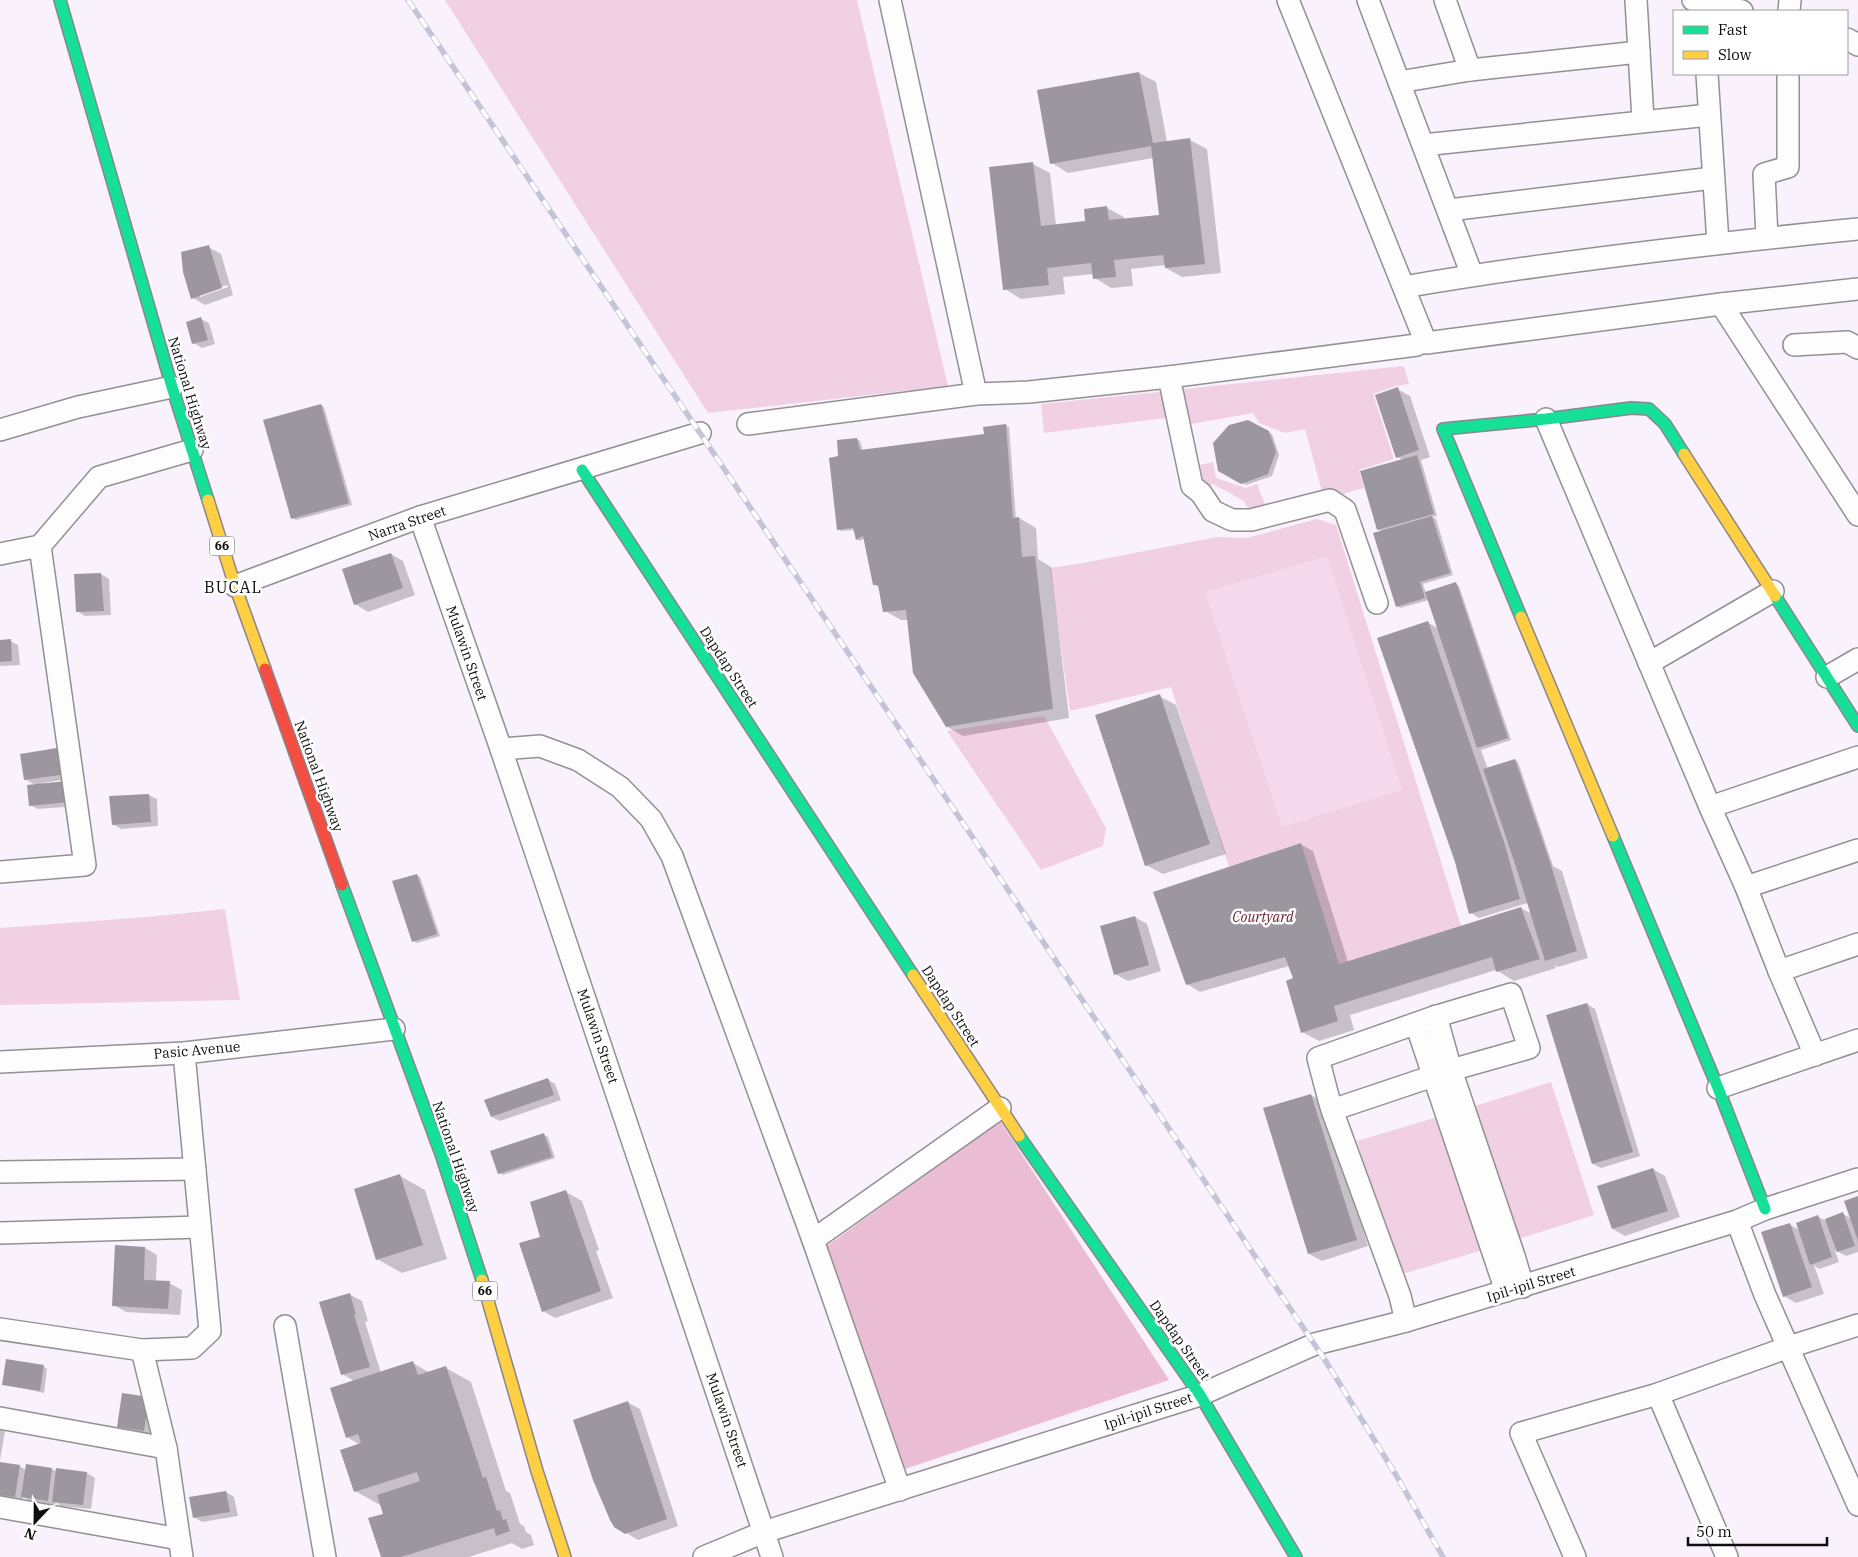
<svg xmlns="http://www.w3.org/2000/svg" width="1858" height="1557" font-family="'IBM Plex Serif',serif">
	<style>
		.green { fill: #f1d0e4 }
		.forest { fill: #eabdd5 }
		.pitch { fill: #f5daee }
		.shadow { fill: #0003; fill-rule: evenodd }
		.building { fill: #9c979e }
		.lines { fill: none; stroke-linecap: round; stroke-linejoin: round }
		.street-casing { stroke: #939094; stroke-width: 24 }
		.fast-casing { stroke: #8a868b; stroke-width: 14 }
		.slow-casing { stroke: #8a868b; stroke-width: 14 }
		.jam-casing { stroke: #8a868b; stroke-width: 14 }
		.street { stroke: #fefdfe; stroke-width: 21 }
		.fast { stroke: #16e098; stroke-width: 11 }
		.slow { stroke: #ffcf43; stroke-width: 11 }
		.jam { stroke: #f24e42; stroke-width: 11 }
		.rail-casing { stroke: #c3c4d8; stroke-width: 5.5 }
		.rail { stroke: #fff; stroke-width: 4; stroke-dasharray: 11; stroke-linecap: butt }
		.labels { text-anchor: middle; stroke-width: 5; stroke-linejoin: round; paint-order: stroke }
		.shield { fill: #fff; stroke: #565656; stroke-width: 1 }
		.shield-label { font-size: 12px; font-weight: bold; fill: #0d0d0d }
		.street-label { font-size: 14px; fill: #0d0d0d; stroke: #fff }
		.park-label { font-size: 14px; font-style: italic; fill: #681a2c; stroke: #fff }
		.quarter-label { font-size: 16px; letter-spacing: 1px; fill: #0d0d0d; stroke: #fff }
	</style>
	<rect width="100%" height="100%" fill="#f9f1fb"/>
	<g class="green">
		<path d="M445,0H857L948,386L708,413Z"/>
		<path d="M1404,366L1409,384L1396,386L1373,394L1394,459L1359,470L1364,488L1324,499L1305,429L1285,433L1259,423L1253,413L1191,424L1193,431L1183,433L1175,390Z"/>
		<path d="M1169,391L1174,417L1044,433L1041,404Z"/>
		<path d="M1213,462L1216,478L1246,488L1257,484L1267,509L1252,515L1244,501L1213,484L1205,487L1200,465Z"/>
		<path d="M1317,519L1336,525L1461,926L1339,964L1301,843L1229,867L1171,687L1070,711L1050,568L1083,563L1217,537L1247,538Z"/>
		<path d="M1044,716L1106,828L1103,846L1041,870L947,731Z"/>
		<path d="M225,909L240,1000L0,1005V928L147,917Z"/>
		<path d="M1551,1082L1594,1215L1512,1241L1469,1108Z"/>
		<path d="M1441,1116L1483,1250L1399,1275L1357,1141Z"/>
	</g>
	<path class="forest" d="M1000,1121L1169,1380L905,1469L827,1246Z"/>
	<path class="pitch" d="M1327,556L1402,790L1282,827L1205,592Z"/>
	<g class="shadow">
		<path d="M1139,73L1156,82L1167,142L1190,140L1207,149L1221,273L1182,277L1166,268L1165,265L1131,269L1133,286L1111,288L1095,278L1094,274L1063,277L1065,294L1021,299L1005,289L1033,164L1050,173L1056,225L1087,222L1107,208L1124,217V220L1160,216L1153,158L1068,173L1052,163L1038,91Z"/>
		<path d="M208,247L221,254L233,295L205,305L193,298ZM227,285L228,287L200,297V294Z"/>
		<path d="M201,319L209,323L215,344L202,348L194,343Z"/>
		<path d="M1397,389L1410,396L1430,457L1421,460L1437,516L1432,517L1436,519L1453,575L1423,584L1426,593L1455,583L1459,586L1511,740L1481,750L1488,769L1515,760L1518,762L1553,866L1562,871L1588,958L1558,967L1555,965L1556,968L1514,981L1496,970L1350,1015L1354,1030L1319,1041L1302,1032L1297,979L1289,966L1200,992L1187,984L1300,844L1313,851L1348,962L1521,908L1532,914L1528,903L1479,918L1471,913L1427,622L1439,629L1429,600L1400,608L1397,606L1382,532L1378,529L1404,460L1397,457Z"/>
		<path d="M321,405L324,407L352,505L296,520L292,518Z"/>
		<path d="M1247,421L1272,434L1279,455L1272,476L1246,485L1219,470Z"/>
		<path d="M1006,425L1009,427L1016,519L1019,518L1036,528L1038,559L1051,567L1069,718L963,736L946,726L909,620H901L885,611L880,588L874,584L865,538L860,541L857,539L854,530L841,531L838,529L839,457L857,439L860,441L863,451L985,435Z"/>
		<path d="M391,554L403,561L415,595L368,612L355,604Z"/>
		<path d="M101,574L109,579L111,615L85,616L77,611L75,575Z"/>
		<path d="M0,641H10L18,645L20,665L0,666Z"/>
		<path d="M1159,696L1176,705L1226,854L1163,874L1146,865Z"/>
		<path d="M21,755L74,778L43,783V785L77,806L38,809L30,805L35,785L25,779Z"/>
		<path d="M149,795L157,799L158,826L121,829L113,824Z"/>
		<path d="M417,875L420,877L440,936L417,943L413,941Z"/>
		<path d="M1135,917L1147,924L1161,971L1128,981L1115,974Z"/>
		<path d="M1587,1004L1595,1009L1640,1156L1601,1168L1593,1164Z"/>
		<path d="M547,1079L555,1084L561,1100L500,1121L492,1117Z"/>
		<path d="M1311,1095L1323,1102L1368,1246L1322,1261L1309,1254Z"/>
		<path d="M544,1135L548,1137L555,1158L503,1175L499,1173Z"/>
		<path d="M1653,1169L1665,1176L1680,1217L1625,1236L1613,1229Z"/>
		<path d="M400,1176L425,1190L447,1259L402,1273L377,1259Z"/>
		<path d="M566,1192L582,1201L599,1250L596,1251L613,1298L555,1318L543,1311L541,1237Z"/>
		<path d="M1858,1197V1252L1846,1256L1835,1250L1839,1262L1819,1269L1814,1265L1824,1294L1796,1303L1784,1296L1789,1224L1799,1230L1817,1216L1828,1222L1843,1214L1852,1219Z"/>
		<path d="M145,1248L157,1255L156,1282L169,1283L182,1290L180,1315L126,1312L114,1305Z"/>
		<path d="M349,1294L362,1301L368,1321L365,1322L381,1373L413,1363L430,1373L446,1368L471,1382L506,1491L510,1493L520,1524L524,1526L526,1532L531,1535L534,1545L522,1549L512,1543L469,1557H382L385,1515L382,1505H380L355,1491L360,1445L347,1437L354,1381L342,1374Z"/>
		<path d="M7,1360L47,1368L44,1393L3,1384Z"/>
		<path d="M149,1398L152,1435L126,1431L118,1427Z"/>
		<path d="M627,1402L640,1409L678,1526L638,1540L615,1526Z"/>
		<path d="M0,1428L5,1431L0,1460Z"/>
		<path d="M0,1463L19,1466L26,1470L27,1465L52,1469L57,1472V1470L87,1473L95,1478L91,1509L61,1506L56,1502L55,1505L30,1501L23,1497V1501L0,1497Z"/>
		<path d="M226,1492L234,1497L238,1516L202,1522L194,1517Z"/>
	</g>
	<g class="building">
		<path d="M1139,72L1153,143L1190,138L1205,264L1165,268L1163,255L1114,260L1116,277L1093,279L1091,263L1047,268L1049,285L1003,290L989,167L1033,162L1041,226L1085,221L1084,209L1107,206L1109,220L1159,215L1151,146L1050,164L1037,90Z"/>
		<path d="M209,245L222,288L191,299L183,272L181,252Z"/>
		<path d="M201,317L208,340L192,344L186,322Z"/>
		<path d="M1398,387L1419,450L1396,458L1375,395Z"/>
		<path d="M321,404L349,503L291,519L263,420Z"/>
		<path d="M1248,420L1269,431L1276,452L1268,474L1241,484L1218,471L1213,443L1229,425Z"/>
		<path d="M1006,424L1013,518L1019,517L1022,557L1035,556L1053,709L946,727L913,673L906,610L883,612L878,585H873L863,536L856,540L853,528L837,530L829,458L838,456L837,440L857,438L860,450L984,434L983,427Z"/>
		<path d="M1417,455L1434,514L1377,530L1360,471Z"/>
		<path d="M1432,516L1450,573L1420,582L1425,598L1396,607L1373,533Z"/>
		<path d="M391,553L403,588L354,605L342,569Z"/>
		<path d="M101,573L104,611L76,612L74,574Z"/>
		<path d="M1456,582L1508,738L1477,748L1425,592Z"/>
		<path d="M1428,621L1505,845L1520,899L1469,914L1455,862L1377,638Z"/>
		<path d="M11,639L12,661L0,662V640Z"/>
		<path d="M1160,694L1210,844L1145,866L1095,715Z"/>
		<path d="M63,747L67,774L24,780L20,754Z"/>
		<path d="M1515,759L1550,862L1577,951L1545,961L1518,873L1483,769Z"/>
		<path d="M67,781L69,802L29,806L27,785Z"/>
		<path d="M149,794L151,822L112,825L109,796Z"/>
		<path d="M1301,843L1339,964L1521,907L1540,959L1496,972L1492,957L1334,1006L1338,1021L1301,1033L1286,981L1293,978L1285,957L1186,985L1153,892Z"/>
		<path d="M417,874L437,934L412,942L392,881Z"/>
		<path d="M1135,916L1149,965L1114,975L1100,926Z"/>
		<path d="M1587,1003L1633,1152L1592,1164L1546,1015Z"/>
		<path d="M548,1078L554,1095L491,1117L484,1100Z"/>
		<path d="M1311,1094L1357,1240L1308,1254L1263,1108Z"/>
		<path d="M544,1133L552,1157L498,1174L490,1151Z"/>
		<path d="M1653,1168L1668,1211L1612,1229L1597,1186Z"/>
		<path d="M400,1174L423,1245L376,1260L354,1189Z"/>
		<path d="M566,1190L601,1291L542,1312L519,1243L540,1237L530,1202Z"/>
		<path d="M1858,1196V1241L1844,1201Z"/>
		<path d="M1843,1212L1855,1246L1837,1252L1825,1219Z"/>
		<path d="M1818,1215L1832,1257L1810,1265L1796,1223Z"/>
		<path d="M1790,1223L1812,1287L1783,1297L1761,1232Z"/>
		<path d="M115,1245L145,1247L144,1280L170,1281L168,1309L112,1306Z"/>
		<path d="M350,1293L356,1315H354L370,1367L341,1375L319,1302Z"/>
		<path d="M6,1359L44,1365L40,1391L2,1385Z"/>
		<path d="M413,1361L418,1375L446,1366L483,1478L486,1477L497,1511L500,1510L503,1520L506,1519L510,1531L496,1536L494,1528L401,1557H381L368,1518L383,1514L377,1495L420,1481L417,1472L354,1492L340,1450L361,1443L358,1434L346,1438L330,1388Z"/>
		<path d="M122,1393L149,1397L144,1431L117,1427Z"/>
		<path d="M628,1401L667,1519L625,1534L614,1527L610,1520L593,1480L573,1420Z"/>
		<path d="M0,1462L20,1465L15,1497L0,1495Z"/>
		<path d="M26,1464L52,1468L48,1501L21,1497Z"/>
		<path d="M56,1468L87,1472L83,1505L52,1502Z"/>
		<path d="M226,1491L230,1512L193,1518L189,1497Z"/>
	</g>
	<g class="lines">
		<g class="street-casing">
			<g id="street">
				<path d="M890,0L976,394"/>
				<path d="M1288,0L1426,343L1721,304L1858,289"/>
				<path d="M1368,0L1472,275"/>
				<path d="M1445,0L1470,70"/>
				<path d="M1636,0L1643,120"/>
				<path d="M1693,0L1742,11"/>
				<path d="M1789,11L1790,0"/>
				<path d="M1847,39L1858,45"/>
				<path d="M1707,74L1718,243"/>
				<path d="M1399,82L1470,70L1639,52"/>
				<path d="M1423,145L1709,115"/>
				<path d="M1449,210L1713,178"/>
				<path d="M1767,238L1764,174L1788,167V74"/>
				<path d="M1404,287C1555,261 1706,244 1858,229"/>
				<path d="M1721,304L1858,515"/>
				<path d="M1794,345L1847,342L1858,348"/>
				<path d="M1169,377L1192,486L1201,493L1213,511L1232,520H1251L1330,500L1345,510L1377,603"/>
				<path d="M1546,419L1710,807L1746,887L1779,971L1815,1055"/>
				<path d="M748,424L976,394L1029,392L1169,377L1417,345"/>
				<path d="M0,430L78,407L172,387"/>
				<path d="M420,517L501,749L772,1557"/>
				<path d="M0,554L40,546L99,477L192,450"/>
				<path d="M235,586L420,517L700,433"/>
				<path d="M1649,663L1773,591"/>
				<path d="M1827,677L1858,659"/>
				<path d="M501,749L540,746L578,760L620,787L651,819L672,856L813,1240L900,1490"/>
				<path d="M1710,807L1858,757"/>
				<path d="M0,872L85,865L40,546"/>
				<path d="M1746,887L1858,850"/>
				<path d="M1779,971L1858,944"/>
				<path d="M1436,1016L1451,1070L1515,1259L1523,1287"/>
				<path d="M1416,1024L1506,1291"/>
				<path d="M0,1062L184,1053L394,1029"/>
				<path d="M1718,1088L1858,1040"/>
				<path d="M1332,1110L1451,1070L1529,1048L1511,994L1434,1017L1318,1058L1329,1100L1332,1110L1400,1296L1406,1321"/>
				<path d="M0,1172L195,1169"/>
				<path d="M1737,1221L1765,1295L1858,1505"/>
				<path d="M0,1233L200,1227"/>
				<path d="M813,1240L1000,1108"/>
				<path d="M285,1326L325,1557"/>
				<path d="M0,1329L142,1350L192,1348L210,1331L184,1053"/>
				<path d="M142,1350L166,1448L182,1557"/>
				<path d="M1658,1394L1727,1557"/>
				<path d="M0,1418L166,1448"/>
				<path d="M0,1507L179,1539"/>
				<path d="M704,1557L764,1532L1200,1395L1315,1344L1406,1321L1737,1221L1765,1209L1858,1179"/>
				<path d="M1575,1557L1521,1433L1658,1394L1789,1347L1858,1325"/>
			</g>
		</g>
		<g class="fast-casing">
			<g id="fast">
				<path d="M60,0L172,387L208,500"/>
				<path d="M582,470L913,975"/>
				<path d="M1775,596L1858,726"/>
				<path d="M1521,617L1443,429L1546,419L1631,408L1649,409L1665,424L1684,454"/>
				<path d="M1613,836L1718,1088L1765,1209"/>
				<path d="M342,885L441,1154L482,1280"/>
				<path d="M1019,1136L1200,1395L1296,1557"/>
			</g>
		</g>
		<g class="slow-casing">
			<g id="slow">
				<path d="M1684,454L1775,596"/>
				<path d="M208,500L235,586L265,669"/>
				<path d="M1521,617L1613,836"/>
				<path d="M913,975L1019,1136"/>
				<path d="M482,1280L537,1471L565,1557"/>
			</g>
		</g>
		<g class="jam-casing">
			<path id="jam" d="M265,669L342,885"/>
		</g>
		<use href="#street" class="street"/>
		<use href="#fast" class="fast"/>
		<use href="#slow" class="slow"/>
		<use href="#jam" class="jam"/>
		<g class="rail-casing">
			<path id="rail" d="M408,0L1325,1360L1396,1475L1443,1557"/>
		</g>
		<use href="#rail" class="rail"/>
	</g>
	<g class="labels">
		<g class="shield">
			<rect x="209.5" y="536.5" width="25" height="19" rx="4"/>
			<rect x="472.5" y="1281.5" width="25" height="19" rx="4"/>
		</g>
		<g class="shield-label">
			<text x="222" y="550">66</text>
			<text x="485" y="1295">66</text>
		</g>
		<g class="street-label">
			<text transform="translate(190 393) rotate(73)" y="5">National Highway</text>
			<text transform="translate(407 523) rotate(-19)" y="5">Narra Street</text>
			<text transform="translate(467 653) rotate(71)" y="5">Mulawin Street</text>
			<text transform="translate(729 667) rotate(57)" y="5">Dapdap Street</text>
			<text transform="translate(319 776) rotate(70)" y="5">National Highway</text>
			<text transform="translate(951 1006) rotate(57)" y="5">Dapdap Street</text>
			<text transform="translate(598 1036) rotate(71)" y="5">Mulawin Street</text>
			<text transform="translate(197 1050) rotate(-5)" y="5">Pasic Avenue</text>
			<text transform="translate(456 1157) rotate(71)" y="5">National Highway</text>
			<text transform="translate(1531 1284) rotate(-17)" y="5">Ipil-ipil Street</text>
			<text transform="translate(1180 1340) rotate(55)" y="5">Dapdap Street</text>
			<text transform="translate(1148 1411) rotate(-18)" y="5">Ipil-ipil Street</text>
			<text transform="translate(727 1420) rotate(71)" y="5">Mulawin Street</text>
		</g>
		<g class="park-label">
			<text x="1263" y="922">Courtyard</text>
		</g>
		<g class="quarter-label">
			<text x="233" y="593">BUCAL</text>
		</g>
	</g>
	<rect x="1673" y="10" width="175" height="65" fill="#ffffff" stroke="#9e9e9e"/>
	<rect x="1683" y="26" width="25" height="8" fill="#16e098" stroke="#9e9e9e"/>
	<text x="1718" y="35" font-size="15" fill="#0d0d0d">Fast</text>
	<rect x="1683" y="51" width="25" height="8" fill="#ffcf43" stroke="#9e9e9e"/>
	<text x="1718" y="60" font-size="15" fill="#0d0d0d">Slow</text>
	<g transform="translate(35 1522) rotate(202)" stroke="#ffffff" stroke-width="4" paint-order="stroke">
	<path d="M0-4L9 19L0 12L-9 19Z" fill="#0d0d0d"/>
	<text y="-8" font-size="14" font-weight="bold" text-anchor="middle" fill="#0d0d0d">N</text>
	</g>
	<path d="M1688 1537v8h139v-8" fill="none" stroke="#0d0d0d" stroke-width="2.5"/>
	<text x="1696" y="1537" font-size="15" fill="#0d0d0d" stroke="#ffffff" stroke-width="4" paint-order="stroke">50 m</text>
</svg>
